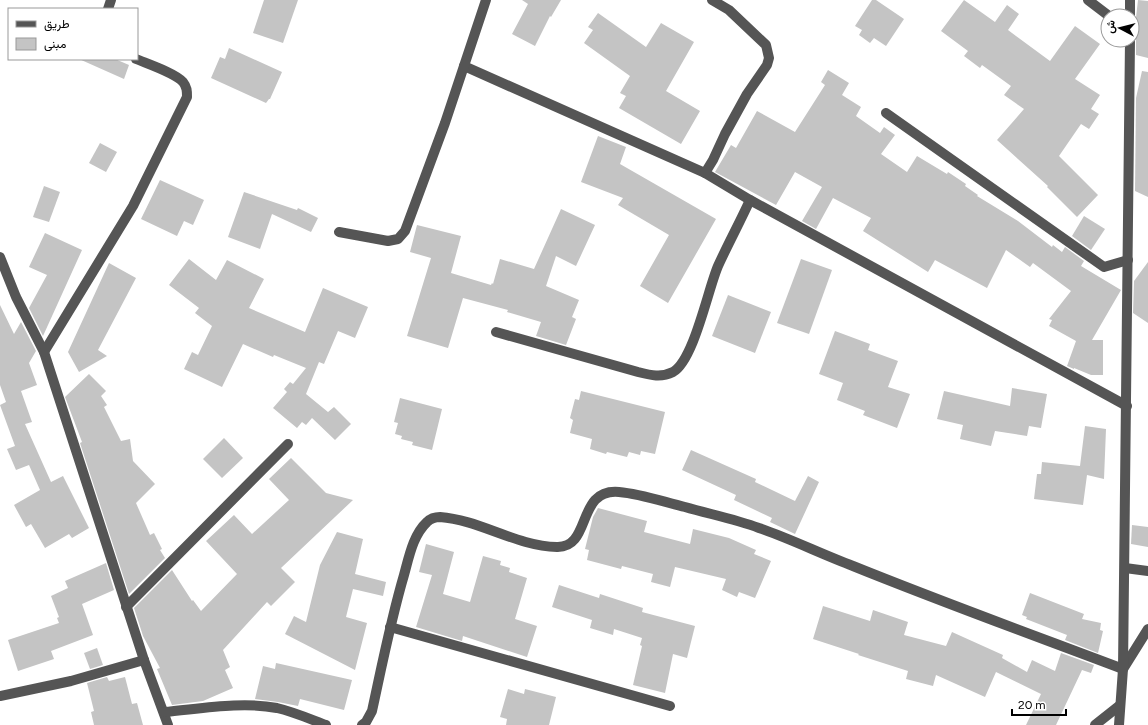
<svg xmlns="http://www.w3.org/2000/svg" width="1148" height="725" font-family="Figtree,Vazirmatn,sans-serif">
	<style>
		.building { fill: #c4c4c4 }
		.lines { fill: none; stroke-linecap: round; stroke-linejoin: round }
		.minor { stroke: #555; stroke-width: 10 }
	</style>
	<rect width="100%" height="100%" fill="#fff"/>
	<g class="building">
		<path d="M264,0H298L283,43L253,33Z"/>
		<path d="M522,0H561L551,17L550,16L535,46L512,34L528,4Z"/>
		<path d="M872,0H876L904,19L886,46L874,38L870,43L859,35L862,30L855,26Z"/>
		<path d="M964,0L995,22L1007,5L1019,14L1008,30L1050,61L1075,26L1100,44L1075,79L1100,95L1091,109L1099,114L1089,129L1081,124L1059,156L1098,195L1077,217L1047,187L1048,186L997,140L1024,109L1004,95L1011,86L982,65L980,68L964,56L968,51L941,31Z"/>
		<path d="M1138,0L1148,1V58L1136,55V40L1134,35Z"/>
		<path d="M598,13L646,47L661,23L694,42L666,91L700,111L681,144L619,108L626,96L620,93L630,76L584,43L593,30L588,27Z"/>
		<path d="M229,48L282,72L270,99H269L266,103L211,78L220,57L225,59Z"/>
		<path d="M79,59H115L129,65L124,79Z"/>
		<path d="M828,70L849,83L842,95L861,107L856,116L880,133L884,127L895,135L881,154L907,172L917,156L947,174L948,172L966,184L965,186L978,195L977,196L1018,221L1052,247L1053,245L1062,252L1065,247L1084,261L1081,266L1121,290L1092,340H1103V375H1091L1074,368V369L1067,366L1076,341L1049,326L1052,320L1049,319L1071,291L1033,263L1030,267L1006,250L987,288L935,260L928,272L863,231L871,218L833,198L816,229L802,221L822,187L795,172L776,205L715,172L731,145L736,148L757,111L795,132L825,85L821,82Z"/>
		<path d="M1142,71L1148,72V197L1135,191L1136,98Z"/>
		<path d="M598,136L626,147L620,164L716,219L668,303L640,286L669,235L618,205L623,198L581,182Z"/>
		<path d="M100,143L117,152L106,172L89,163Z"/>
		<path d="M160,180L204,200L193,225L184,221L177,236L141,219Z"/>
		<path d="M44,186L60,192L49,222L33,217Z"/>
		<path d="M244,192L297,210L298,208L318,218L311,232L272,214L260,249L228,237Z"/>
		<path d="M561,209L595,225L576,266L556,256L546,286L579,300L572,317L576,319L566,345L536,336L541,322L507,312L508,310L463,298L448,348L407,336L431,258L410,252L417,225L461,236L451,273L491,285L492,283L493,284L500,259L534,269Z"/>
		<path d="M1084,216L1105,229L1091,250L1072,236Z"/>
		<path d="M45,233L82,250L43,336L29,308L47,275L29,267Z"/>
		<path d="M189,259L216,280L227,260L264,279L249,308L305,332L323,288L368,307L355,338L338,331L324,364L319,362L306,394L328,412L334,407L351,424L335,440L312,418L306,425L302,422L297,428L273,408L287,392L284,389L290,382L293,384L306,368L274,355L273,357L243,344L222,387L184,369L192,352L198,355L212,326L195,313L199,308L169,285Z"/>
		<path d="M801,259L832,270L809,334L777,323Z"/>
		<path d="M1148,262V323L1133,313L1134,281Z"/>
		<path d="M109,263L136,278L98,350L107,356L79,372L68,352Z"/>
		<path d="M728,295L771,312L755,353L712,336Z"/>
		<path d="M0,305L14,334L21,322L36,351L29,363L37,385L21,391L32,422L25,424L51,482L63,476L89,528L72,538L69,534L45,548L31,524L26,527L14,505L40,490L29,465L16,470L7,449L15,446L0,405L6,402L0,385Z"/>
		<path d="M835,331L870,344L868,350L898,361L888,387L910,394L897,428L863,415L865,411L837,400L843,383L819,374Z"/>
		<path d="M89,374L106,391L101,396L107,405L104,407L121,441L130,439L133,461L155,484L136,503L150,535L154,533L162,549L160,550L165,558L129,594L80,443L82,442L65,397Z"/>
		<path d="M1012,388L1047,394L1041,428L1029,426L1027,436L995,431L991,446L960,439L963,425L937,419L944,391L1010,406Z"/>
		<path d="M581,391L665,412L655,454L641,451L640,455L629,452L627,457L607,452L606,454L590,449L592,439L570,433L573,420L570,418L575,399L579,400Z"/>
		<path d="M400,398L442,409L432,450L412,445L413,442L401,439L402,436L395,434L398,423L394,422Z"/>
		<path d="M1085,426L1106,429L1104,479L1087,475L1083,505L1034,499L1037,474H1041L1042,462L1080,466Z"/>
		<path d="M224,438L243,458L222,478L203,459Z"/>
		<path d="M691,450L756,479L755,482L795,501L808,476L819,482L795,534L770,522L772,518L734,500L736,495L682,470Z"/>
		<path d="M291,458L326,493L353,500L281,568L295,582L271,606L267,602L223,650L230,667L225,670L233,688L203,701L172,705L157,669L160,668L143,636L134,608L172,570L192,601L193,600L201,611L237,574L206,541L234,515L252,534L289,500L269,479Z"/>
		<path d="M598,508L647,521L644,532L690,544L693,529L729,538L756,550L754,554L771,561L755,598L739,592L737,597L722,590L726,579L675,567L670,587L651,582L653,574L622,566L621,569L587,560L589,550L585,549L593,517Z"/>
		<path d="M1132,525L1148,527V547L1131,544Z"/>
		<path d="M337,532L363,539L355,574L386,582L383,596L353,589L346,617L367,623L355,670L285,634L294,616L306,622L320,565Z"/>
		<path d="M426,544L454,552L443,594L470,602L483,556L501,561L500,565L510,568L509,572L527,578L515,619L537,626L527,657L463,636L462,641L416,627L432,575L419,572Z"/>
		<path d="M106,563L114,590L82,604L93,635L51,651L54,659L18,671L8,640L59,623L57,618L59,617L51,596L68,588L65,581Z"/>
		<path d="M559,585L599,598L600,594L643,608L642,612L695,626L687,658L673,654L665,693L633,685L642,646L640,645L642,638L614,629L613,635L590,628L592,620L552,607Z"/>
		<path d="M1030,593L1084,614L1082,619L1101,623L1100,630L1103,631L1098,653L1065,640L1067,635L1026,619L1027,617L1022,615Z"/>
		<path d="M823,606L870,621L873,610L908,622L904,635L946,646L952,632L1003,655L1002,658L1027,672L1032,660L1055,671L1061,653L1094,665L1091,673L1082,670L1056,725H1026L1041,694L996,672L985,697L936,675L933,686L906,679L908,671L858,655L859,654L813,639Z"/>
		<path d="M97,648L103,665L90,669L84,653Z"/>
		<path d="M276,663L352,680L344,710L300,699L298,706L278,702L255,699L263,666L275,669Z"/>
		<path d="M107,677L109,681L125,677L132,704L137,703L143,725H94L91,712L94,711L87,683Z"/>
		<path d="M508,689L524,694L525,689L556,697L549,725H506L507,719L500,717Z"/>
	</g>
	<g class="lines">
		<g class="minor">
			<path d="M1088,0L1109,16"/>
			<path d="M108,9L111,0"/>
			<path d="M1130,16V0"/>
			<path d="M464,66L705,173L750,200L1127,406"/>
			<path d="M886,113L1104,267L1128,260"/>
			<path d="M705,173L713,160L725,134L747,94L767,65L769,58L766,45L729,10L712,0"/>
			<path d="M339,232L388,241L398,239L405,231L445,123L486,0"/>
			<path d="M0,257L16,297L44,352L144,660L168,725"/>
			<path d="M496,332L638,372C650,375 661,378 673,372C694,360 708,289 718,266C728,244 740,222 750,200"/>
			<path d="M44,352L133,206L187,97C187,91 187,87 183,82C175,73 148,64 136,59"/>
			<path d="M1125,568L1148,571"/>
			<path d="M126,607L288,444"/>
			<path d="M390,627L670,706"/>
			<path d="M0,696L71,681L144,660"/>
			<path d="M164,712C199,709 242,701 277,708C294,712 310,719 326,725"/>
			<path d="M362,725L366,722L372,711C382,665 391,619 404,575C409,557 413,535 427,522C431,518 435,517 440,517C480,520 516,546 557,547C592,548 576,488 619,492C641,494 664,502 685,507C709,514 735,519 759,528C791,539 821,554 853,566C942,602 1033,635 1123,669L1148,629"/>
			<path d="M1095,725L1119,706"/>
			<path d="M1119,725L1123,669L1130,40"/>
		</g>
	</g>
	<rect x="8" y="8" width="130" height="52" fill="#ffffff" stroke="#999999"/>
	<rect x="16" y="21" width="20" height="6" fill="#555555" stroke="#999999"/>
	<text x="44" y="28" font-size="12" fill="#000000">طريق</text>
	<rect x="16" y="38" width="20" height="12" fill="#c4c4c4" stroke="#999999"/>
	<text x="44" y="48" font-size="12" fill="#000000">مبنى</text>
	<g transform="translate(1120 28) rotate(277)"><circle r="19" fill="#ffffff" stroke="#999999"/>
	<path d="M0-3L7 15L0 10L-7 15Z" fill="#000000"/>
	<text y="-6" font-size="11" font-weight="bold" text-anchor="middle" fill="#000000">ش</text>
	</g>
	<path d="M1012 709v6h54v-6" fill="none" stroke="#000000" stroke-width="2"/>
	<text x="1018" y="709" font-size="12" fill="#000000" stroke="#ffffff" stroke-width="3" paint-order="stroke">20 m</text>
</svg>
